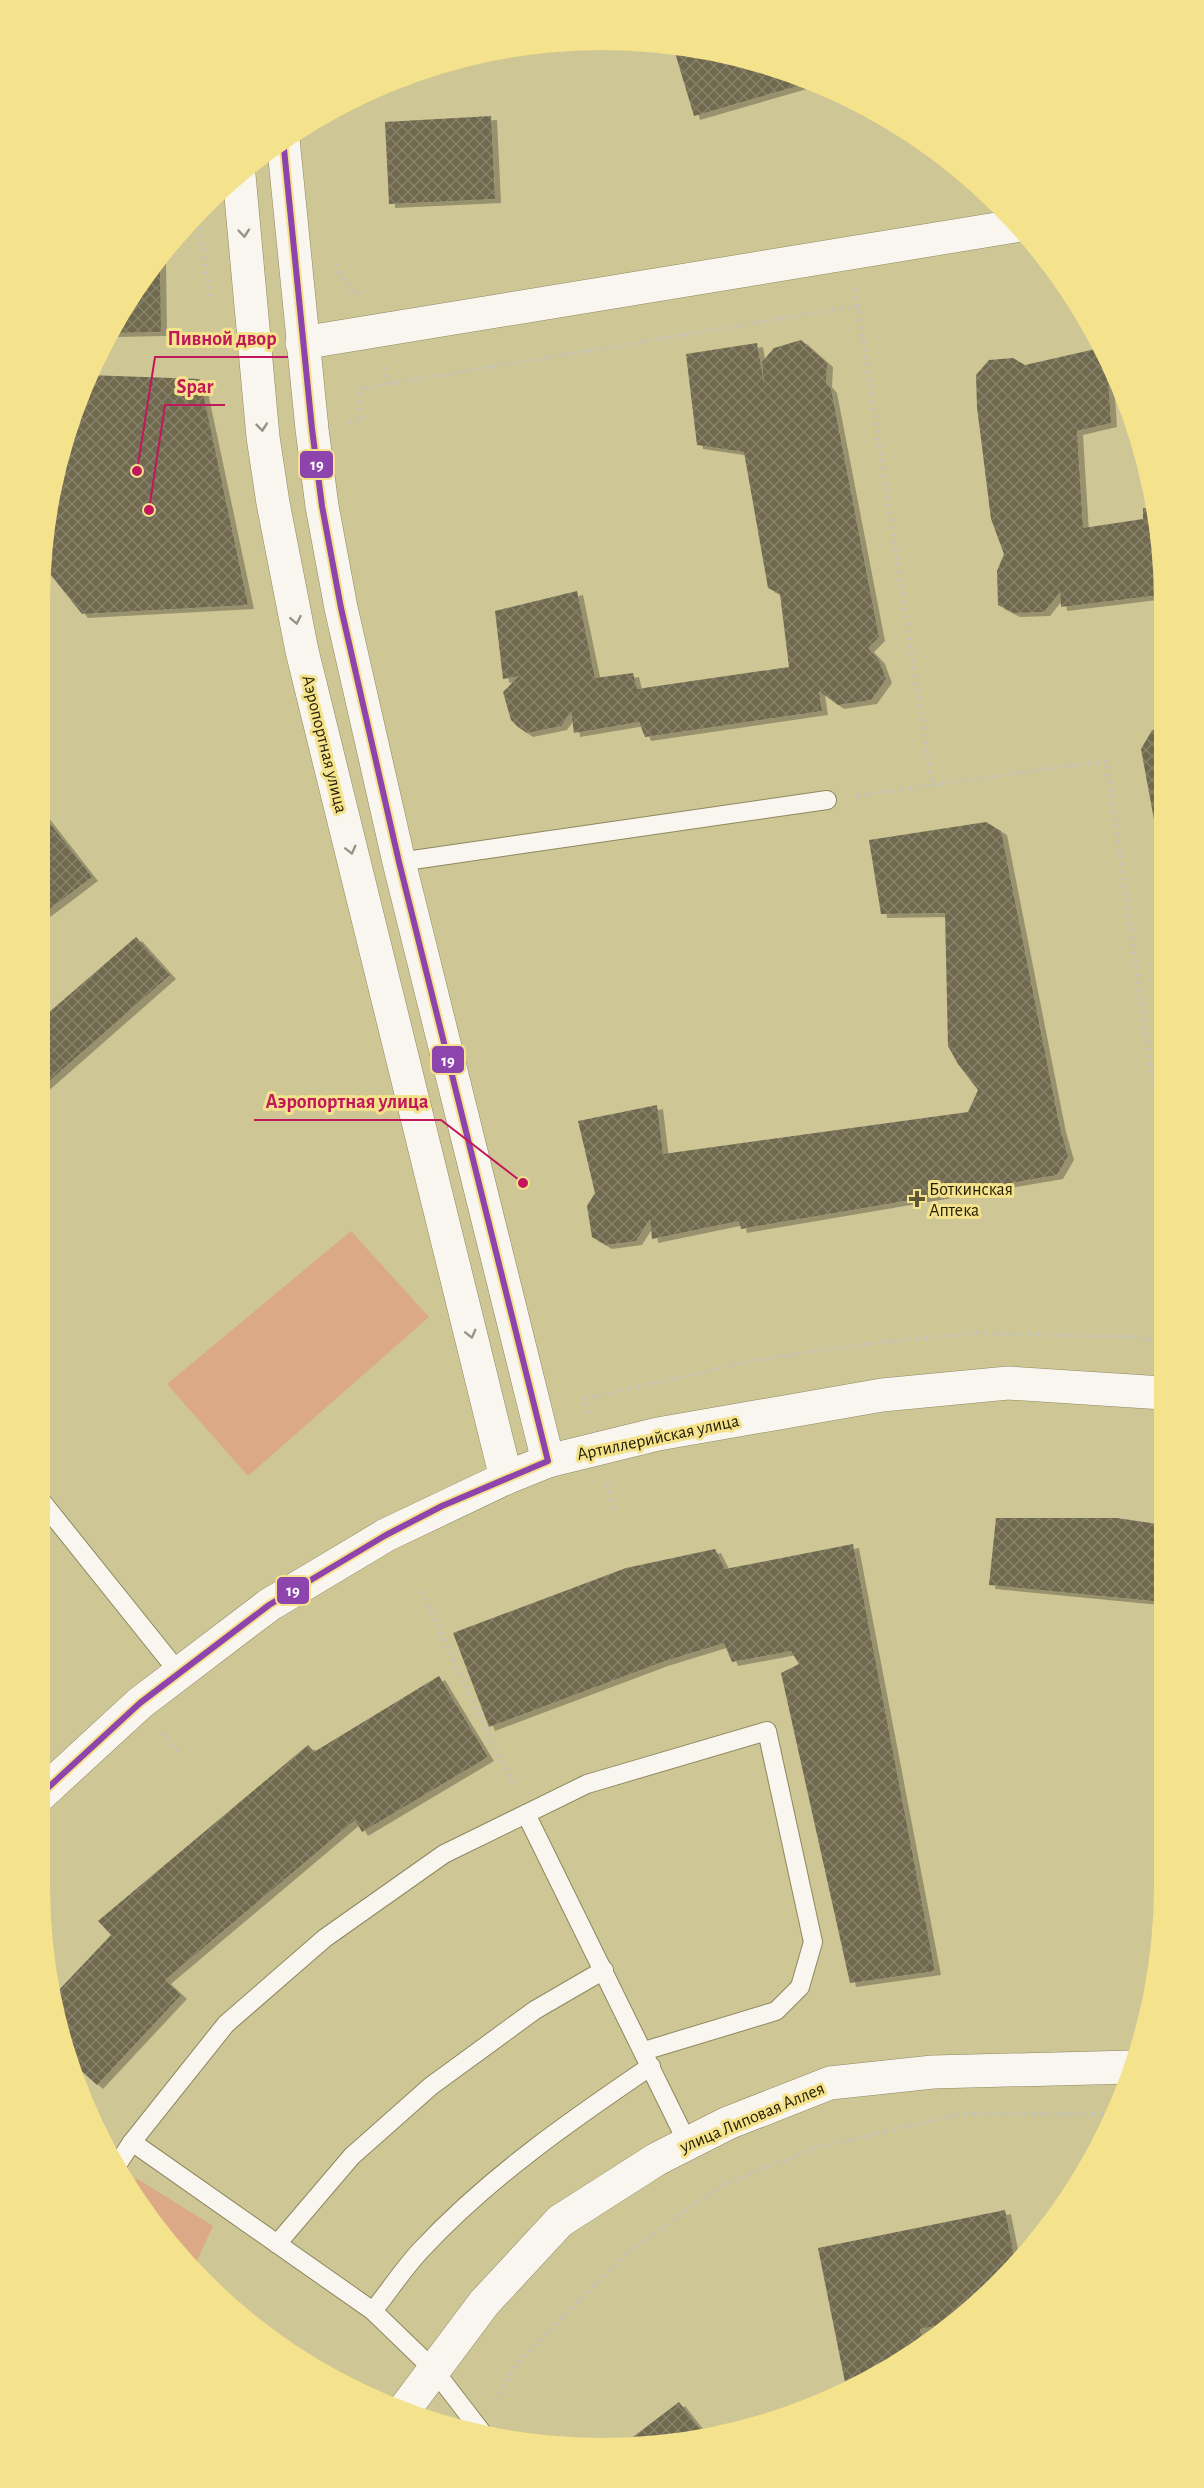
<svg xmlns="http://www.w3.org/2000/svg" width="1204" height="2488" font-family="'Alegreya Sans',sans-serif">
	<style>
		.park { fill: #dba985 }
		.building { fill: url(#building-cross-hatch); filter: url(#shadow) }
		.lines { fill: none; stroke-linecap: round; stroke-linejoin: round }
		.lane-casing { stroke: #8f875f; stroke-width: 20 }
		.street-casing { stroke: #8f875f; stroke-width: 34 }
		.secondary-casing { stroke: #8f875f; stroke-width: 34 }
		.path { stroke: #c6c3b5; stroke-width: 4; stroke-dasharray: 3 4.5; stroke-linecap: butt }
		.lane { stroke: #f8f6ef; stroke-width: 18 }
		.street { stroke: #f8f6ef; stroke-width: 33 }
		.secondary { stroke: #f8f6ef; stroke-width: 33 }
		.bus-1-casing { stroke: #f4e28c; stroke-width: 10 }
		.bus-1 { stroke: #8e44ad; stroke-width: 6 }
		.oneway { stroke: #989485 }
		.poi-dot { fill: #5f5836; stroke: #f4e28c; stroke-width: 2 }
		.labels { text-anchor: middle; stroke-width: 6; stroke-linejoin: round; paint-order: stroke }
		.street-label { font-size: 18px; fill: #231d03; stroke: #f4e28c }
		.poi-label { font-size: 18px; fill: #231d03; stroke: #f4e28c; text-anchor: start }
		.leader { fill: none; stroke: #c2185b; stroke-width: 2 }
		.callout-dot { fill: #c2185b; stroke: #f4e28c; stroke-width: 2 }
		.callout-label { font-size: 20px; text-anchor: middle; font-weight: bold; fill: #c2185b; stroke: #f4e28c; stroke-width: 6; stroke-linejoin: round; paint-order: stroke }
		.line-badge { stroke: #f4e28c; stroke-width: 2 }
		.badge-label { font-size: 16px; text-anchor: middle; font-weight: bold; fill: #fff }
	</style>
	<defs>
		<pattern id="building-cross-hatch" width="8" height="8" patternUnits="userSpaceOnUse" patternTransform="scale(1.5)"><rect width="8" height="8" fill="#6f694d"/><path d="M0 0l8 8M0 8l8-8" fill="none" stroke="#86826c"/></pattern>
		<filter id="shadow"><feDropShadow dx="6" dy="4" stdDeviation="0" flood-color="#0004"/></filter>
	</defs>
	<rect width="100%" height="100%" fill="#cfc696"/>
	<g class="park">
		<path d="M351,1231L429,1317L248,1476L167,1384Z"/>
		<path d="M136,2178L213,2226L193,2269L156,2229L132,2186Z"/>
	</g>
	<g class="building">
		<path d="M673,46L712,50L815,81L694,116Z"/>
		<path d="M491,116L495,199L389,204L385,122Z"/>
		<path d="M160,258L161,332L111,333L134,289Z"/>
		<path d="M801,340L827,363L826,383L831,389L879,637L868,648L879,660L886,679L871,700L838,705L819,691L822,711L645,737L639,722L574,733L571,712L561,726L527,733L518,727L511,720L503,692L519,676L503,679L495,611L577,591L595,678L633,673L637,689L789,667L780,594L768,588L744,452L697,445L686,354L757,343L764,384L762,362L774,348Z"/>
		<path d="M1100,348L1107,360L1111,423L1077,431L1083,528L1143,519V508H1155L1160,528V595L1061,607L1060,592L1044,612L1014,613L998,605L997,571L1004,554L991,519L977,407L976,375L989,360L1013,358L1025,365Z"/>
		<path d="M88,375L200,379L248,605L82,614L43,565L50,492L82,386Z"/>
		<path d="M1161,729V852H1160L1141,749L1152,730Z"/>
		<path d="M39,809L92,877L39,917Z"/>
		<path d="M986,822L1001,831L1060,1128L1068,1156L1057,1175L741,1229L739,1221L652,1239L650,1219L636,1241L606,1245L592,1237L587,1206L595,1193L578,1121L657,1105L663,1154L968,1112L978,1090L958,1064L948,1046L945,913L881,914L869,840Z"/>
		<path d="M136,937L170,975L39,1090V1021Z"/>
		<path d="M996,1518H1117L1164,1525V1602L989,1585Z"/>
		<path d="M853,1544L935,1971L850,1983L781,1673L799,1664L791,1651L732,1662L724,1643L662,1662L489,1727L453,1633L626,1568L715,1549L725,1569Z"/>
		<path d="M439,1676L488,1757L362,1832L355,1820L165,1980L181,1995L97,2085L67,2058L57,1992L111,1935L98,1921L308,1745L314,1752Z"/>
		<path d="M1005,2210L1016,2266L956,2322L920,2329L923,2346L847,2392L818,2248Z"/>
		<path d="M679,2402L705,2435L675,2444L625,2443Z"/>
	</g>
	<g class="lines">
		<g class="lane-casing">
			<g id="lane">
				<path d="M399,862L827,800"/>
				<path d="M39,1498L180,1674"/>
				<path d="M526,1814L688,2144"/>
				<path d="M119,2162L132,2142"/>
				<path d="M277,2244L352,2156L431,2086L535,2010L604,1970"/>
				<path d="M373,2311C389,2291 404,2268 421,2250C489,2177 570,2121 651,2066"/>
				<path d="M484,2435L434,2370L373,2311L132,2142L226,2024L325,1938L444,1854L587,1784L767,1731L813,1942L800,1987L776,2011L644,2051"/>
			</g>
		</g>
		<g class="street-casing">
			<g id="street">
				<path d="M302,343L1015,226"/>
				<path d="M39,1796L140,1703L269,1605L386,1535L506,1478"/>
				<path d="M407,2406L484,2303L560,2221L657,2159L728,2123L830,2083L933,2072L1132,2067"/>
			</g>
		</g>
		<g class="secondary-casing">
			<g id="secondary">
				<path d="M283,139L312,429L322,506L341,608L399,862L548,1461"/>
				<path d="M239,175L263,437L273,503L302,651L506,1478L548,1461L658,1434L882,1395L1008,1383L1163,1393"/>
			</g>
		</g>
		<g class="path">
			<path d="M197,212L210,297"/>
			<path d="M336,264L338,271L353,293H360"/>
			<path d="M855,289L932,785L1106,761L1157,1109L1162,1116"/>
			<path d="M385,367L387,384"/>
			<path d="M349,422L362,420L358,389L858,306"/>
			<path d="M856,796L932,785"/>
			<path d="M588,1413L584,1399L757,1360L864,1344L977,1333L1129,1337L1163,1340"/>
			<path d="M607,1484L614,1509"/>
			<path d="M421,1591L514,1788"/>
			<path d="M162,1732L179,1752"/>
			<path d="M96,2117L107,2125"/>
			<path d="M495,2401L517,2363L624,2255L722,2185L815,2148L960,2114H1114"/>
		</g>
		<use href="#lane" class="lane"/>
		<use href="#street" class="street"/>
		<use href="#secondary" class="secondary"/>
		<g class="bus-1-casing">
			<path id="bus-1" d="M39,1796L140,1703L269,1605L386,1535L442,1506L548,1461L399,862L341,608L322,506L312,429L283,139"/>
		</g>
		<use href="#bus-1" class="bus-1"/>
	</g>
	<defs><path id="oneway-chevron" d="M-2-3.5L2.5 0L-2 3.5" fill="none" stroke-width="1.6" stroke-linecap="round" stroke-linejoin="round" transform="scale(1.5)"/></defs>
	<g class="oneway">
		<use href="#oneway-chevron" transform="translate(244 233) rotate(85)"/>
		<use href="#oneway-chevron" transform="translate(262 427) rotate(84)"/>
		<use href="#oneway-chevron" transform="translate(296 620) rotate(79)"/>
		<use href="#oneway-chevron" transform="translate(351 850) rotate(76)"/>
		<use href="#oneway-chevron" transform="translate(471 1334) rotate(76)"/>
	</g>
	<path class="poi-dot" d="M914 1190h6v6h6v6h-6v6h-6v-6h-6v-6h6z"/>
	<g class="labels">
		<g class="street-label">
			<text transform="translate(325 744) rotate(76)" y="6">Аэропортная улица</text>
			<text transform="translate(658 1437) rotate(-12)" y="6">Артиллерийская улица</text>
			<text transform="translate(752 2117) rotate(-23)" y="6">улица Липовая Аллея</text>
		</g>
		<g class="poi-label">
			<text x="929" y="1195">Боткинская<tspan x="929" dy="21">Аптека</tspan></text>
		</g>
	</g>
	<path d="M0 0H1204V2488H0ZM602 50H602A552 552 0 0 1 1154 602V1886A552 552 0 0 1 602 2438H602A552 552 0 0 1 50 1886V602A552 552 0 0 1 602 50Z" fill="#f4e28c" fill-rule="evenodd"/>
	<path class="leader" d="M137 471L155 357H288M149 510L165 405H225M523 1183L441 1120H254"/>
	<g class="callout-dot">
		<circle cx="137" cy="471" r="6"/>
		<circle cx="149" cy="510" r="6"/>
		<circle cx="523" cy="1183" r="6"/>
	</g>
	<g class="callout-label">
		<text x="222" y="345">Пивной двор</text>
		<text x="195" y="393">Spar</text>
		<text x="347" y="1108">Аэропортная улица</text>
	</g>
	<g class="line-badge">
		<rect x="299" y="450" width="35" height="29" rx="6" fill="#8e44ad"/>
		<rect x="431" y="1045" width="34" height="29" rx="6" fill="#8e44ad"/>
		<rect x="276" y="1576" width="34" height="29" rx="6" fill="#8e44ad"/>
	</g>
	<g class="badge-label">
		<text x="317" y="470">19</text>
		<text x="448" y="1066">19</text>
		<text x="293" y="1596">19</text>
	</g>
</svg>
